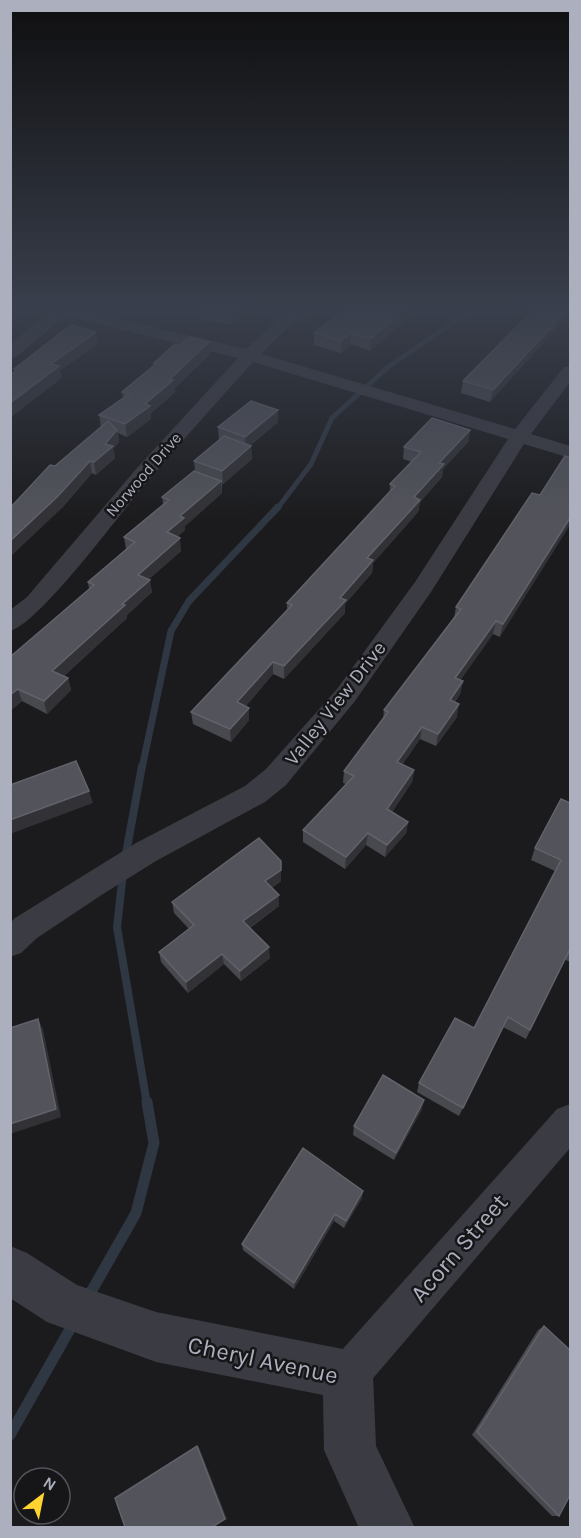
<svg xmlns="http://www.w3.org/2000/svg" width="581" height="1538" font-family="Karla,sans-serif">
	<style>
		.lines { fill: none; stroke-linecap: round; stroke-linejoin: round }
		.stream-far3 { stroke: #2f3743; stroke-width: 5 }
		.stream-far2 { stroke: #2f3743; stroke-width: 7 }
		.stream-far1 { stroke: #2f3743; stroke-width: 8 }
		.stream { stroke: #2f3743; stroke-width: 11 }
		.minor { fill: #3b3b43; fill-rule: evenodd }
		.tertiary { fill: #3b3b43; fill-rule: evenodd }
		.wall { fill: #48494f }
		.shaded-wall { fill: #323236 }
		.building { fill: #53545b; stroke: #61626b; stroke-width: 1.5 }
		.labels { text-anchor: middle; stroke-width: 5; stroke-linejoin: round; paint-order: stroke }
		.far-street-label { font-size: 16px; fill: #acafbe; stroke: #161518 }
		.street-label { font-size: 20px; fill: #acafbe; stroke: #161518 }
		.near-street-label { font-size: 24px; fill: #acafbe; stroke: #161518 }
	</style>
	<rect width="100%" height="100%" fill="#1b1b1d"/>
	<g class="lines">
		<path class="stream-far3" d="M277,509L311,464L332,418L388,367L474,308"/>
		<path class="stream-far2" d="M142,768L171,631L189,601L278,507"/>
		<g class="stream-far1">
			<path d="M125,859L142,766"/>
			<path d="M123,873L117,927L147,1104"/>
		</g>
		<g class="stream">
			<path d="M87,1299L136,1213L154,1143L147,1102"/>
			<path d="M10,1435L74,1322"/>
		</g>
		<g class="minor">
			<path d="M44,308H72L246,349L279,318L297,308H316L314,311L291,324L261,354L515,429L564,367L570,366V382L531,434L570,446V458L524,444L431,592L355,701L286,785L265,802L156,861L103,894L37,938L21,953L10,957V923L15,918L136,843L245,786L266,769L337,689L415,582L508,439L253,362C219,400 185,437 152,476C125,506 42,622 10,631V610L27,597L137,468L238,358L65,316L16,357L10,358V344L49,312Z"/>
			<path d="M570,1104V1148L363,1390L348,1396L333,1390L327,1375L333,1360L557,1109Z"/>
		</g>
		<path class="tertiary" d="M10,1246L27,1253L77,1285L156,1312L348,1350L366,1357L373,1375L376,1446L415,1528H359L324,1450L323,1395L156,1362L47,1322L10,1298Z"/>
	</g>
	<g class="wall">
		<path d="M199,308H249L232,325L200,319Z"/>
		<path d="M420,308L370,351L351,344L341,353L314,345V333Z"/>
		<path d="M535,308L490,402L461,393L463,381Z"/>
		<path d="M210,354L174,389L175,392L151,413V419L127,437L118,433L119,442L113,449L115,458L96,475L92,473L61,509L55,466L101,427L99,415L123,398L122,392L154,365V363Z"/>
		<path d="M278,410V422L250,446H251L252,459L223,484L222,483V493L185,526V530L177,537L181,551L149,579L152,592L127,615V618L64,676L68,678L71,690L47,714L22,701L10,711V657L89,589L88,582L126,549L124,537L163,504L162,497L195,471L194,461L220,440H219L218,427Z"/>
		<path d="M470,430L468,442L443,469L442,477L420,502L418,512L373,563L372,573L345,604V613L284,679L273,674L246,706L249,708V720L231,742L193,724L191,712L287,610V603L390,492V484L412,462L403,459L404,447Z"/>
		<path d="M540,495L500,637L493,634L460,680L463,681L460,694L455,702L457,717L436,746L420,739L402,765L414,770L412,782L392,812L408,822L406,833L385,857L366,845L345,869L303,842V830L346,784L343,783L344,771L383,719L384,710L454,618L456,607Z"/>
		<path d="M570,803V962L564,959L526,1039L503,1027L459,1116L417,1092L419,1083L474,1028L555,871L531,860L535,848Z"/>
		<path d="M281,861V881L272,888L279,906L250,928L270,958L241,981L224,964L188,993L161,962L159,952L189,929L174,913L172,902Z"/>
		<path d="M422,1109L394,1160L353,1135L354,1126Z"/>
		<path d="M362,1198L344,1228L334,1221L294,1289L243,1250L242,1244Z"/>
		<path d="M544,1326L559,1516H552L472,1435L538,1330Z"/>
	</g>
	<g class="shaded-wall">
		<path d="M237,308H249L232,325L231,313Z"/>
		<path d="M408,308H420L370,351V339Z"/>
		<path d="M569,308H570V314L490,402L493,390Z"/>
		<path d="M96,332L98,344L60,371L62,378L10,418V403L51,364Z"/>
		<path d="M351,333V344L341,353V341Z"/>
		<path d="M209,342L210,354L174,389L175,392L151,413V419L127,437L125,424L170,379Z"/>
		<path d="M278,410V422L246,449L245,437Z"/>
		<path d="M117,430L119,442L113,449L115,458L96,475L94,462L105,444Z"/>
		<path d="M470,430L468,442L443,469L442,477L420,502L418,512L373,563L372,573L345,604V613L284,679V666L340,598L367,558L439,463Z"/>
		<path d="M251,446L252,459L223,484L222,471Z"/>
		<path d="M90,461L92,473L61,509L10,557V541Z"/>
		<path d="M221,481L222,493L185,526V530L168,545L167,532L180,516Z"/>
		<path d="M570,518V525L500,637L503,624Z"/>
		<path d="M180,538L181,551L140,587L138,575Z"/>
		<path d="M150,580L152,592L127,615V618L56,683L52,671Z"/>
		<path d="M496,621L493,634L453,691L455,678Z"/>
		<path d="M273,662V674L238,715L237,702Z"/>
		<path d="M68,678L71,690L47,714L44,701Z"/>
		<path d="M463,681L460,694L447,712L450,700Z"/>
		<path d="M18,689L22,701L10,711V695Z"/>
		<path d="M459,704L457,717L436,746L438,734Z"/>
		<path d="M249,708V720L231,742L230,729Z"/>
		<path d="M422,727L420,739L395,775L397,762Z"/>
		<path d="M414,770L412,782L386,821L387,809Z"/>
		<path d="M89,791L93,803L10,834V820Z"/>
		<path d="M408,822L406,833L385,857L387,845Z"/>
		<path d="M368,833L366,845L345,869L346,857Z"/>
		<path d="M281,870V881L266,892L265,881Z"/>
		<path d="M279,895V906L244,932L243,921Z"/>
		<path d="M269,947L270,958L241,981L240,971Z"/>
		<path d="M222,954L224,964L188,993L186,982Z"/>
		<path d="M38,1019L43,1029L61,1117L10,1134V1124Z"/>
		<path d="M424,1100L422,1109L394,1160L396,1153Z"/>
		<path d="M363,1191L362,1198L344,1228L346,1221Z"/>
		<path d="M335,1214L334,1221L294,1289V1283Z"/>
		<path d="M197,1446L199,1447L227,1519L214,1527H212Z"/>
	</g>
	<g class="building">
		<path d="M203,308H237L231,313Z"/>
		<path d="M347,308H408L370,339L351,333L341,341L314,333Z"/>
		<path d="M535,308H569L493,390L463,381Z"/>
		<path d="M71,325L96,332L51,364L59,366L10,403V375L16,371L14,369Z"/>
		<path d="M189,337L209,342L170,379L173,380L145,404L150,406L125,424L99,415L129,394L122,392L157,363H154L175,344L180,345Z"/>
		<path d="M251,401L278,410L245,437L218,427Z"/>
		<path d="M432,418L470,430L439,463L444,464L414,497L420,500L367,558L373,560L340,598L346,600L284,666L273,662L237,702L249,708L230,729L191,712L292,605L287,603L395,486L390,484L421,452L404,447Z"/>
		<path d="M108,421L117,430L105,444L113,446L94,462L90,461L58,496L10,541V508L50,465L55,466Z"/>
		<path d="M224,436L251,446L222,471L194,461Z"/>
		<path d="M565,456L570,458V518L503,624L496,621L455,678L463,681L450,700L459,704L438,734L422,727L397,762L414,770L387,809L408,822L387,845L368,833L346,857L303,830L354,776L344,771L388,712L384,710L461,609L456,607L532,493L540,495Z"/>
		<path d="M194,471L221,481L180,516L184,518L167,532L180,538L138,575L150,580L122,604L125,605L52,671L68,678L44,701L18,689L10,695V657L94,585L88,582L135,542L124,537L169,500L162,497Z"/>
		<path d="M76,761L89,791L10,820V785Z"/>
		<path d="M561,799L570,803V949L530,1030L508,1017L463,1108L419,1083L455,1018L474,1028L561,860L535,848Z"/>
		<path d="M259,838L281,861V870L265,881L279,895L243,921L269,947L240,971L222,954L186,982L159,952L194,925L172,902Z"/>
		<path d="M38,1019L56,1109L10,1124V1028Z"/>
		<path d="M383,1075L424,1100L396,1153L354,1126Z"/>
		<path d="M303,1148L363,1191L346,1221L335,1214L294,1283L242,1244Z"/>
		<path d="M544,1326L570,1350V1495L559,1516L477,1432Z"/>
		<path d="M197,1446L225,1519L212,1527H125L115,1498Z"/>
	</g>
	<linearGradient id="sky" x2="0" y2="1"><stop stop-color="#0f0f10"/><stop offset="0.59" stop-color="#393f4c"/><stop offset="1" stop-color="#393f4c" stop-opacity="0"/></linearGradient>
	<rect width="581" height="523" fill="url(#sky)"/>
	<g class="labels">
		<g class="far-street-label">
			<text transform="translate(143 474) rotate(-49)" y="6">Norwood Drive</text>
		</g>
		<g class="street-label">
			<text transform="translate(335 703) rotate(-52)" y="7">Valley View Drive</text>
		</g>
		<g class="near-street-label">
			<text transform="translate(459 1248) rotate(-49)" y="8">Acorn Street</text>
			<text transform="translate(263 1360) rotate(12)" y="8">Cheryl Avenue</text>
		</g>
	</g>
	<rect width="581" height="1538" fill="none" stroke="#acafbe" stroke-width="24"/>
	<g transform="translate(42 1496) rotate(32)"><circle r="28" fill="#161518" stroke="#52535a" stroke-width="1.5"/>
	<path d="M0-4.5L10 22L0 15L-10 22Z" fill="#ffd431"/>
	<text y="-9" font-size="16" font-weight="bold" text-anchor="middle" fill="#acafbe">N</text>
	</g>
</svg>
